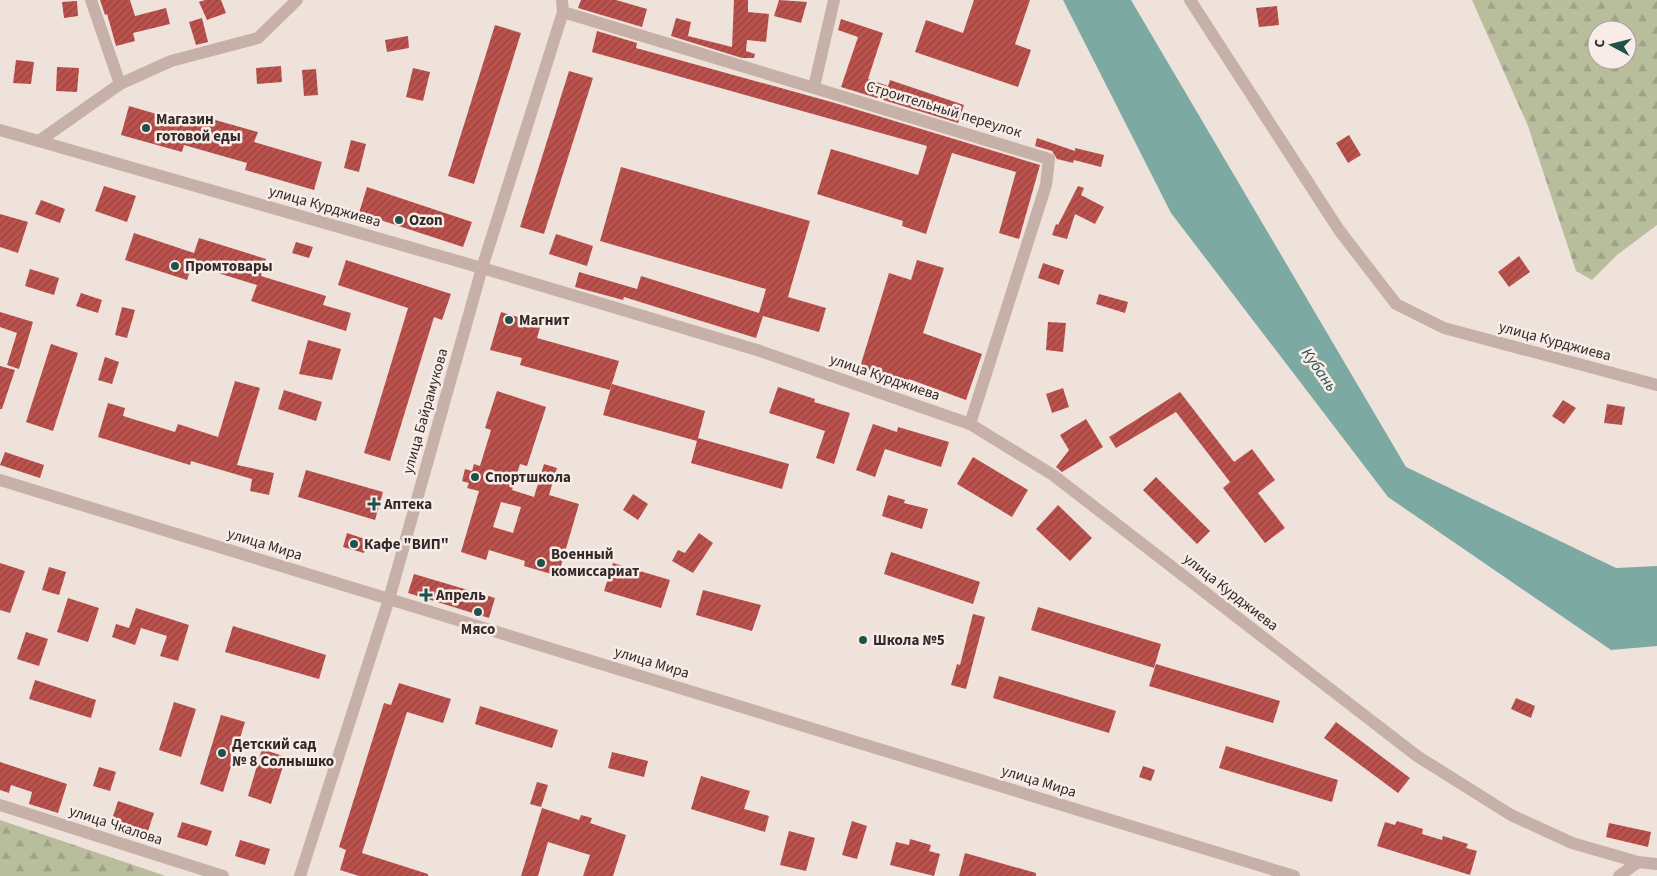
<svg xmlns="http://www.w3.org/2000/svg" width="1657" height="876" font-family="'Source Sans 3',sans-serif">
	<style>
		.forest { fill: url(#forest-firs); fill-rule: evenodd }
		.water { fill: #7caaa3 }
		.building { fill: url(#building-hatch); fill-rule: evenodd }
		.lines { fill: none; stroke-linecap: round; stroke-linejoin: round }
		.minor { stroke: #c6b0a8; stroke-width: 12 }
		.poi-dot { fill: #21514b; stroke: #f7ece7; stroke-width: 2 }
		.labels { text-anchor: middle; stroke-width: 5; stroke-linejoin: round; paint-order: stroke }
		.street-label { font-size: 15px; fill: #332927; stroke: #f7ece7 }
		.poi-label { font-size: 15px; font-weight: bold; fill: #332927; stroke: #f7ece7; text-anchor: start }
		.water-label { font-size: 16px; font-style: italic; fill: #21514b; stroke: #f7ece7 }
	</style>
	<defs>
		<pattern id="forest-firs" width="22" height="20" patternUnits="userSpaceOnUse" patternTransform="scale(1.25)"><rect width="22" height="20" fill="#b8bd9c"/><path d="M5 1l3.5 6h-7zM16 11l3.5 6h-7z" fill="#9fa286"/></pattern>
		<pattern id="building-hatch" width="6" height="6" patternUnits="userSpaceOnUse" patternTransform="scale(1.25)"><rect width="6" height="6" fill="#bb524d"/><path d="M-1 1l2-2M0 6l6-6M5 7l2-2" fill="none" stroke="#994440"/></pattern>
	</defs>
	<rect width="100%" height="100%" fill="#efe2db"/>
	<g class="forest">
		<path d="M1472,0H1657V225L1617,255L1592,280L1576,271L1528,126ZM1597,30H1627V60H1597Z"/>
		<path d="M0,820L160,874L165,876H0Z"/>
	</g>
	<path class="water" d="M1063,0H1131L1406,467L1616,568L1657,566V646L1611,650L1388,497L1171,213Z"/>
	<g class="building">
		<path d="M100,0H130L135,16L166,8L170,24L133,33L135,41L116,46L107,14L105,15Z"/>
		<path d="M205,0H221L226,13L207,20L199,2Z"/>
		<path d="M581,0H616L647,9L642,27L578,8Z"/>
		<path d="M734,0H748V12L769,14L766,42L747,40L746,51L755,54L754,58H742L671,36L676,18L691,22L688,36L732,47Z"/>
		<path d="M779,0L807,2L801,23L774,16Z"/>
		<path d="M974,0H1030L1015,44L1031,50L1018,87L915,52L926,20L963,33Z"/>
		<path d="M77,1L78,16L64,18L62,2Z"/>
		<path d="M1277,6L1279,25L1259,27L1256,8Z"/>
		<path d="M202,18L208,42L196,45L189,22Z"/>
		<path d="M841,19L883,33L868,79L888,86L890,80L964,105L958,123L841,87L858,37L838,30Z"/>
		<path d="M495,25L521,33L474,184L448,176Z"/>
		<path d="M597,31L637,43L636,48L835,103L1040,165L1019,239L999,233L1016,172L952,153L926,234L902,226L903,221L817,194L831,149L918,175L927,146L592,52Z"/>
		<path d="M408,36L409,48L387,52L385,40Z"/>
		<path d="M16,60L34,62L31,84L13,83Z"/>
		<path d="M281,66L282,82L257,84L256,68Z"/>
		<path d="M57,67L79,68L77,92L56,91Z"/>
		<path d="M413,68L430,72L423,101L406,97Z"/>
		<path d="M316,69L318,95L304,96L302,70Z"/>
		<path d="M569,71L593,78L544,234L520,227Z"/>
		<path d="M129,106L191,124L194,114L258,132L254,142L322,162L314,190L245,170L247,163L184,145L182,152L121,135Z"/>
		<path d="M1349,135L1361,155L1348,163L1336,143Z"/>
		<path d="M1037,138L1075,151V148L1104,155L1101,167L1074,160L1073,163L1057,159L1052,151L1035,146Z"/>
		<path d="M351,140L366,144L359,172L344,168Z"/>
		<path d="M621,167L810,221L788,297L826,308L819,332L763,316L756,338L624,297L623,300L575,287L579,272L637,289L641,276L759,313L766,289L600,241Z"/>
		<path d="M104,186L136,196L127,222L95,211Z"/>
		<path d="M1078,186L1084,188L1081,195L1104,207L1095,224L1075,214L1067,239L1052,235L1056,224L1058,225Z"/>
		<path d="M367,187L472,222L463,247L359,213Z"/>
		<path d="M41,200L65,209L60,223L35,214Z"/>
		<path d="M0,214L28,222L18,253L0,247Z"/>
		<path d="M134,233L194,253L199,238L266,259L261,276L326,296L323,305L351,313L346,331L251,301L257,285L192,265L187,280L125,260Z"/>
		<path d="M556,234L593,246L587,266L549,254Z"/>
		<path d="M296,242L313,247L309,258L292,253Z"/>
		<path d="M1519,256L1530,272L1509,287L1498,272Z"/>
		<path d="M346,260L451,294L442,320L434,317L390,461L364,453L408,308L338,285Z"/>
		<path d="M917,260L944,268L923,333L982,354L966,400L909,379L908,382L860,367L889,273L911,280Z"/>
		<path d="M1043,263L1064,270L1059,285L1038,278Z"/>
		<path d="M30,269L59,278L54,295L25,286Z"/>
		<path d="M81,293L102,300L98,313L76,306Z"/>
		<path d="M1099,294L1128,302L1125,313L1096,304Z"/>
		<path d="M122,307L135,310L127,338L115,335Z"/>
		<path d="M0,312L33,322L19,369L7,365L17,333L0,327Z"/>
		<path d="M501,312L541,324L537,338L619,361L610,390L520,365L522,358L490,350Z"/>
		<path d="M1048,322L1066,323L1063,352L1046,350Z"/>
		<path d="M308,340L341,349L332,380L299,374Z"/>
		<path d="M51,344L78,353L53,431L26,422Z"/>
		<path d="M105,357L119,362L112,384L98,380Z"/>
		<path d="M0,366L15,370L2,409H0Z"/>
		<path d="M235,381L260,388L237,465L274,473L269,495L250,491L252,479L191,461L190,465L98,437L108,403L125,408L123,416L175,432L178,424L218,437Z"/>
		<path d="M612,384L705,411L698,438L789,464L782,489L691,463L697,441L603,415Z"/>
		<path d="M778,387L815,399L814,402L850,413L834,464L816,458L825,431L769,413Z"/>
		<path d="M1063,388L1069,407L1052,413L1046,394Z"/>
		<path d="M284,390L322,402L316,421L278,409Z"/>
		<path d="M497,391L546,407L527,466L520,464L512,490L534,497L544,464L557,468L549,495L579,504L558,576L524,566L525,561L489,550L486,560L461,552L479,491L467,488L469,483L462,481L465,469L472,471L474,464L480,466L491,430L485,428ZM501,502L521,507L513,533L493,527Z"/>
		<path d="M1180,392L1234,462L1252,449L1275,480L1258,493L1285,528L1265,543L1223,488L1230,482L1176,412L1116,448L1109,437Z"/>
		<path d="M1563,400L1576,408L1564,424L1552,416Z"/>
		<path d="M1607,404L1625,407L1622,425L1604,423Z"/>
		<path d="M1086,419L1103,447L1062,472L1056,467L1069,450L1060,435Z"/>
		<path d="M873,424L897,432L898,427L949,442L941,467L885,449L875,477L856,470Z"/>
		<path d="M5,452L44,465L40,478L0,465Z"/>
		<path d="M973,457L1028,490L1012,517L957,484Z"/>
		<path d="M306,470L383,492L375,520L298,497Z"/>
		<path d="M1156,477L1210,531L1197,544L1143,490Z"/>
		<path d="M633,494L648,504L638,520L623,510Z"/>
		<path d="M888,495L905,500L904,503L928,509L922,529L882,516Z"/>
		<path d="M1058,505L1092,538L1070,561L1036,529Z"/>
		<path d="M347,533L368,540L364,553L343,547Z"/>
		<path d="M699,533L713,543L693,573L672,561L678,550L685,553Z"/>
		<path d="M891,552L980,582L973,604L884,574Z"/>
		<path d="M0,563L25,571L10,613L0,610Z"/>
		<path d="M613,563L670,580L661,608L604,591Z"/>
		<path d="M49,567L66,572L59,595L42,590Z"/>
		<path d="M414,574L495,598L489,618L408,593Z"/>
		<path d="M703,590L761,605L752,631L696,615Z"/>
		<path d="M68,598L99,608L88,642L57,632Z"/>
		<path d="M1038,607L1161,644L1154,668L1031,630Z"/>
		<path d="M136,608L189,625L178,661L160,656L167,636L141,628L135,645L112,637L116,624L129,628Z"/>
		<path d="M973,614L985,617L966,689L951,685L957,664L960,665Z"/>
		<path d="M233,626L326,655L319,679L225,652Z"/>
		<path d="M26,632L48,639L39,666L17,659Z"/>
		<path d="M1156,664L1280,701L1273,723L1149,686Z"/>
		<path d="M999,676L1116,711L1109,733L993,698Z"/>
		<path d="M35,680L96,700L91,718L29,699Z"/>
		<path d="M399,683L451,699L443,723L407,712L362,853L428,874V876H359L340,870L346,850L339,847L384,703L391,705Z"/>
		<path d="M1516,698L1535,706L1531,718L1511,709Z"/>
		<path d="M174,702L196,709L181,757L159,750Z"/>
		<path d="M480,706L558,730L552,748L475,724Z"/>
		<path d="M221,715L245,722L223,792L200,784Z"/>
		<path d="M1336,722L1410,778L1398,793L1324,738Z"/>
		<path d="M1226,746L1338,780L1332,802L1219,768Z"/>
		<path d="M262,749L286,757L271,804L248,796Z"/>
		<path d="M612,752L648,761L644,777L608,768Z"/>
		<path d="M0,762L67,784L58,813L29,804L32,792L11,785L9,793L0,790Z"/>
		<path d="M1143,766L1155,770L1151,781L1139,777Z"/>
		<path d="M99,767L116,772L110,791L93,786Z"/>
		<path d="M701,776L750,791L744,809L769,816L765,832L691,809Z"/>
		<path d="M537,782L548,785L541,807L530,804Z"/>
		<path d="M118,801L154,813L148,831L112,819Z"/>
		<path d="M542,808L579,820L581,815L592,818L590,823L626,835L613,876H583L590,855L548,842L538,876H521Z"/>
		<path d="M852,821L867,826L857,859L842,855Z"/>
		<path d="M1397,821L1423,829L1422,834L1442,840L1443,836L1468,844L1466,848L1477,851L1470,875L1377,846L1385,822L1395,825Z"/>
		<path d="M182,822L212,831L207,846L177,837Z"/>
		<path d="M1609,823L1651,832L1648,847L1606,837Z"/>
		<path d="M789,831L815,838L806,871L780,865Z"/>
		<path d="M910,839L931,845L929,851L940,854L934,876L890,865L896,842L909,845Z"/>
		<path d="M240,840L270,849L265,865L235,856Z"/>
		<path d="M965,853L1036,873V876H959Z"/>
	</g>
	<g class="lines">
		<g class="minor">
			<path d="M91,0L120,84"/>
			<path d="M1190,0L1339,230L1396,304L1444,328L1657,385"/>
			<path d="M563,12L1049,159L1046,185L970,424"/>
			<path d="M814,87L834,0"/>
			<path d="M0,130L482,268L757,350L970,424L1053,475L1417,756L1511,815L1572,843L1638,862L1657,864"/>
			<path d="M39,141L120,84L171,61L258,38L297,0"/>
			<path d="M0,480L1294,876"/>
			<path d="M0,805L223,876"/>
			<path d="M300,876L389,599L482,268L563,12L562,0"/>
			<path d="M1619,876L1638,862"/>
		</g>
	</g>
	<g class="poi-dot">
		<circle cx="146" cy="128" r="5"/>
		<circle cx="399" cy="220" r="5"/>
		<circle cx="175" cy="266" r="5"/>
		<circle cx="509" cy="320" r="5"/>
		<circle cx="475" cy="477" r="5"/>
		<path d="M371.5 496.5h5v5h5v5h-5v5h-5v-5h-5v-5h5z"/>
		<circle cx="354" cy="544" r="5"/>
		<circle cx="541" cy="563" r="5"/>
		<path d="M423.5 587.5h5v5h5v5h-5v5h-5v-5h-5v-5h5z"/>
		<circle cx="478" cy="612" r="5"/>
		<circle cx="863" cy="640" r="5"/>
		<circle cx="222" cy="753" r="5"/>
	</g>
	<g class="labels">
		<g class="street-label">
			<text transform="translate(944 109) rotate(17)" y="5">Строительный переулок</text>
			<text transform="translate(325 206) rotate(16)" y="5">улица Курджиева</text>
			<text transform="translate(1555 341) rotate(15)" y="5">улица Курджиева</text>
			<text transform="translate(885 377) rotate(19)" y="5">улица Курджиева</text>
			<text transform="translate(425 411) rotate(-74)" y="5">улица Байрамукова</text>
			<text transform="translate(265 544) rotate(17)" y="5">улица Мира</text>
			<text transform="translate(1231 592) rotate(38)" y="5">улица Курджиева</text>
			<text transform="translate(652 662) rotate(17)" y="5">улица Мира</text>
			<text transform="translate(1039 781) rotate(17)" y="5">улица Мира</text>
			<text transform="translate(116 825) rotate(18)" y="5">улица Чкалова</text>
		</g>
		<g class="poi-label">
			<text x="156" y="124">Магазин<tspan x="156" dy="17">готовой еды</tspan></text>
			<text x="409" y="225">Ozon</text>
			<text x="185" y="271">Промтовары</text>
			<text x="519" y="325">Магнит</text>
			<text x="485" y="482">Спортшкола</text>
			<text x="384" y="509">Аптека</text>
			<text x="364" y="549">Кафе "ВИП"</text>
			<text x="551" y="559">Военный<tspan x="551" dy="17">комиссариат</tspan></text>
			<text x="436" y="600">Апрель</text>
			<text x="478" y="634" text-anchor="middle">Мясо</text>
			<text x="873" y="645">Школа №5</text>
			<text x="232" y="749">Детский сад<tspan x="232" dy="17">№ 8 Солнышко</tspan></text>
		</g>
		<g class="water-label">
			<text transform="translate(1320 369) rotate(55)" y="6">Кубань</text>
		</g>
	</g>
	<g transform="translate(1612 45) rotate(277)"><circle r="24" fill="#f7ece7" stroke="#a99e9a"/>
	<path d="M0-4L9 19L0 12L-9 19Z" fill="#21514b"/>
	<text y="-8" font-size="14" font-weight="bold" text-anchor="middle" fill="#332927">С</text>
	</g>
</svg>
